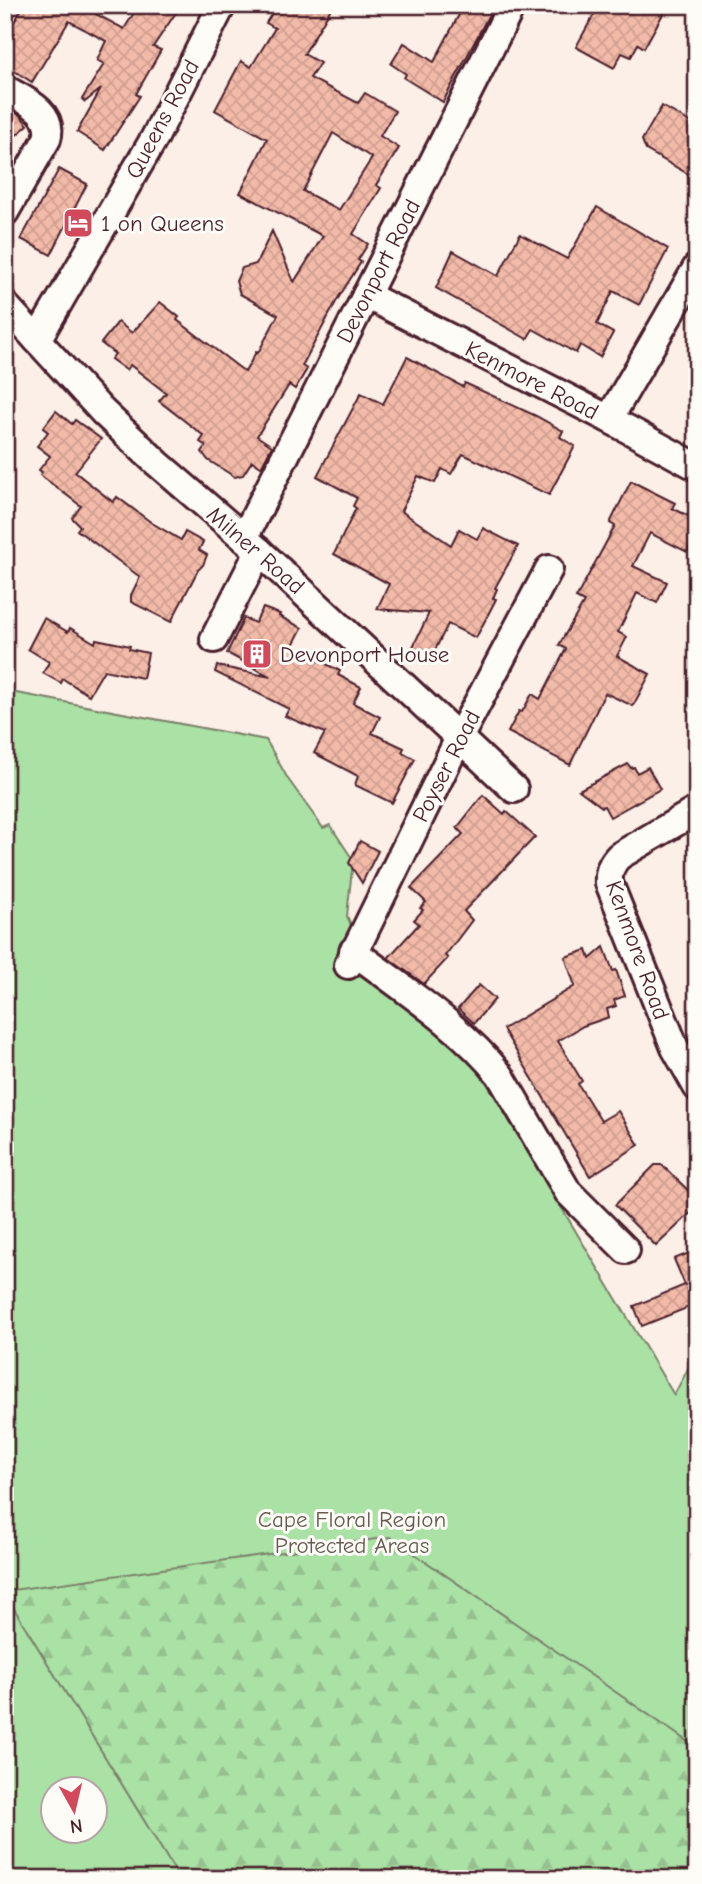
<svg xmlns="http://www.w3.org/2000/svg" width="702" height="1884" font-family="'Comic Neue',sans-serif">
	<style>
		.green { fill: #aae1a5; stroke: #7a8068; stroke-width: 2; fill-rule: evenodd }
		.forest { fill: url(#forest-firs); stroke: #7a8068; stroke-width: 2 }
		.building { fill: url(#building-cross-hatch); stroke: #4a1f2b; stroke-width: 2; fill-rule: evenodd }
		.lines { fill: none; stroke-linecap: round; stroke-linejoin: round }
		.minor-casing { stroke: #4a1f2b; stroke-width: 32 }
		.minor { stroke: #fdfcf7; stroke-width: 26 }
		.labels { text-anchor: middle; stroke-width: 6; stroke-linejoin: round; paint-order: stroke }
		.street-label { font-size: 23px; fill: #4a1f2b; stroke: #fdfcf7 }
		.poi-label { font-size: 23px; fill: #4a1f2b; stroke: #fdfcf7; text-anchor: start }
		.park-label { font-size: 23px; fill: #675950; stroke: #fdfcf7 }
	</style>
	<defs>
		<pattern id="forest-firs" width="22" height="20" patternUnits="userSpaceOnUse" patternTransform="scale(1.75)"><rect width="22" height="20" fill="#aae1a5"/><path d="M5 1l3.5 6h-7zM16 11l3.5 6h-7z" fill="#94c18e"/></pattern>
		<pattern id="building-cross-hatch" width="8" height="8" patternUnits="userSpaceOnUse" patternTransform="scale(1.75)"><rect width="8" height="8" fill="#f2baa8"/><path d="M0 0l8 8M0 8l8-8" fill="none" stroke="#d19f91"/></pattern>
	</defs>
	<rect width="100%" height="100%" fill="#fbefe7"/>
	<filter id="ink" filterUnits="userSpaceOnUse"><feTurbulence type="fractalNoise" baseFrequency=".0143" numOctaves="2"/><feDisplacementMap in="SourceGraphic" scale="14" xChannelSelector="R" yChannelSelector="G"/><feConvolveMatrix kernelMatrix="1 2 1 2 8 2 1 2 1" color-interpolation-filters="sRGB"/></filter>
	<g filter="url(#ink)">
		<path class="green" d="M6,691L266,740L288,779L323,828L330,825L353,860L347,916L371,969L465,1047L674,1395L697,1352V1879H5ZM52,1790H94V1832H52Z"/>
		<path class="forest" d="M390,1537L697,1748V1879H180L5,1594V1591Z"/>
		<g class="building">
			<path d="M24,5H79L124,29L139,5H181L153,47L161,50L136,94L140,96L105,150L77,132L101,89L85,102L82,99L104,64L97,60L106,41L69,21L32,82L5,65V38Z"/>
			<path d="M277,5H333L304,54L320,63L310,78L358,103L365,93L395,111L380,136L399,148L376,185L381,188L353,234L368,244L358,260L361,262L337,300L302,366L307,369L295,389L289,385L257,436L272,446L261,467L252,461L243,475L235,477L208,460L202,452L206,446L200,442L204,436L159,401L166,393L130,365L126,370L111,359L115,354L101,343L118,322L132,333L160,302L179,317L177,320L245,372L256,352L258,353L278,315L240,294L236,281L242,268L256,264L272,231L294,282L323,236L240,193L267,139L215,110L241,61L251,67L275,28L266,23ZM333,133L372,158L339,210L303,191Z"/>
			<path d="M464,5H494L443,102L404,78L406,74L391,64L404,43L434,62Z"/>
			<path d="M599,5H668L644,48L638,44L631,57L622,53L614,68L576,47Z"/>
			<path d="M662,106L697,126V179L646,150L642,140Z"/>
			<path d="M5,107L20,115L28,125L5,145Z"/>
			<path d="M59,169L87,184L51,255L21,239Z"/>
			<path d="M597,207L668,249L639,305L613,291L597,324L613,333L600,357L580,345L576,353L533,329L527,339L436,288L453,251L498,276L520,234L567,259Z"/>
			<path d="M407,357L463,387L465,383L536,416L563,431L560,437L575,446L549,495L463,454L451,474L442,469L435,483L418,476L401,511L451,545L459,529L477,539L483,528L518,546L495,588L497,589L493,598L496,599L476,638L448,624L430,660L411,651L429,613L377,609L389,584L334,554L356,508L353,506L357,498L317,476L361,393L383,404Z"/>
			<path d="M56,411L72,424L75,420L101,439L75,472L113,502L117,497L152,523L181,540L185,532L203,542L199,550L207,555L203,565L198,570L171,622L131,602V595L140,577L77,530L80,526L72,518L81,506L40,475L42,472L39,470L50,456L37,446L48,432L43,428Z"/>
			<path d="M631,481L675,503L672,508L697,520V531L687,552L650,533L633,566L667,582L657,603L637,593L618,632L627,637L617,656L650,674L633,706L605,693L570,765L508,732L519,711L522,712L532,694L540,699L566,649L559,645L584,602L576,598L615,526L610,523Z"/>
			<path d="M263,608L280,614L279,616L302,628L292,647L340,671L338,675L361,687L353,703L380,717L372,733L404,748L402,752L415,759L392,803L355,785L358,776L314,753L325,733L285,716L289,709L215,672L217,666L271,677L227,653L244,618L255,623Z"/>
			<path d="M44,618L68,632L70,628L95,643L96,639L130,646L129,649L148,653L143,678L104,670L89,695L63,679L61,683L43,673L49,662L28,649Z"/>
			<path d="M628,764L631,768L634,767L637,773L648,767L660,789L610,817L604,806L602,807L579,790Z"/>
			<path d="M483,795L504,814L506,811L535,837L464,911L472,920L445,956L448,958L424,984L388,958L419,924L414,920L423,910L420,908L426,902L411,888L463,834L457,828Z"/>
			<path d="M360,841L378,851L362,883L349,863Z"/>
			<path d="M604,947L613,971L616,970L625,996L614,1000L616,1006L607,1009L609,1017L583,1026L558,1041L582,1081L578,1084L601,1121L618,1111L639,1145L590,1176L503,1029L575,986L565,957L587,950L590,959Z"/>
			<path d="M479,985L495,999L474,1023L458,1009Z"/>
			<path d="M655,1165H662L697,1199V1207L656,1246L615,1205Z"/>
			<path d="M697,1250V1312L694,1305L642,1326L634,1306L685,1285L674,1259Z"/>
		</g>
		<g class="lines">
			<g class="minor-casing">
				<g id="minor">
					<path d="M5,89C25,100 55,112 47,139L5,212"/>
					<path d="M366,295L609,419L697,467"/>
					<path d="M5,305L103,412L157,463L259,551L514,789"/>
					<path d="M37,340L155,137L222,5"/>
					<path d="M609,419L697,267"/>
					<path d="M244,538L512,5"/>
					<path d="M214,639L259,551"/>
					<path d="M697,810L619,856C611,864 608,872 609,883L675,1048L697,1087"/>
					<path d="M353,951C403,989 462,1027 500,1075L568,1192L626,1250"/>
					<path d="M348,965L460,736L549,569"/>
				</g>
			</g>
			<use href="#minor" class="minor"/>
		</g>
	</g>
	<defs>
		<g id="hotel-square" transform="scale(1.575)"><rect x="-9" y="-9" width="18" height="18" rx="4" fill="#d1495b" stroke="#fdfcf7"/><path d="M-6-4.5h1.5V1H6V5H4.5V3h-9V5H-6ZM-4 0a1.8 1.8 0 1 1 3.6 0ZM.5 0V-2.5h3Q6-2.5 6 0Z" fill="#fff"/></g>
		<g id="building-square" transform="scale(1.575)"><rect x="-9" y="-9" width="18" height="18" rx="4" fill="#d1495b" stroke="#fdfcf7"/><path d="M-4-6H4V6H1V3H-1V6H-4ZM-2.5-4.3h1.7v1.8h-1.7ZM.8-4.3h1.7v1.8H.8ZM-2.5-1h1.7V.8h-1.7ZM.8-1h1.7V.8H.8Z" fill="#fff"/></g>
	</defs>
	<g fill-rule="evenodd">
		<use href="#hotel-square" x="78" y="223"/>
		<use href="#building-square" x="257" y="654"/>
	</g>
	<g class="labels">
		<g class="street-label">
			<text transform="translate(162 119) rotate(-62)" y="8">Queens Road</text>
			<text transform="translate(378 271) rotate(-63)" y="8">Devonport Road</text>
			<text transform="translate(532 380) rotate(27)" y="8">Kenmore Road</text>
			<text transform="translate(256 550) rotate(41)" y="8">Milner Road</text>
			<text transform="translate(446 766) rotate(-63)" y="8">Poyser Road</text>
			<text transform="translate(638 950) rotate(70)" y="8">Kenmore Road</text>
		</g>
		<g class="poi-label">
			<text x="101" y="231">1 on Queens</text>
			<text x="280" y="662">Devonport House</text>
		</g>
		<g class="park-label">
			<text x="352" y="1527">Cape Floral Region<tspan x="352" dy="26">Protected Areas</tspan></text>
		</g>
	</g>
	<rect width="702" height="1884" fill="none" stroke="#fdfcf7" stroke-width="28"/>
	<rect x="14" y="14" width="674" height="1856" fill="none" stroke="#4a1f2b" stroke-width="2.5" filter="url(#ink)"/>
	<g transform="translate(74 1810) rotate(172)"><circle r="33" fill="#fdfcf7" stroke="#b5a4a5" stroke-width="2"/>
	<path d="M0-5L12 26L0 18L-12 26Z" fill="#d1495b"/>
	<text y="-10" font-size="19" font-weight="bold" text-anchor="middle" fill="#4a1f2b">N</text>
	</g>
</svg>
